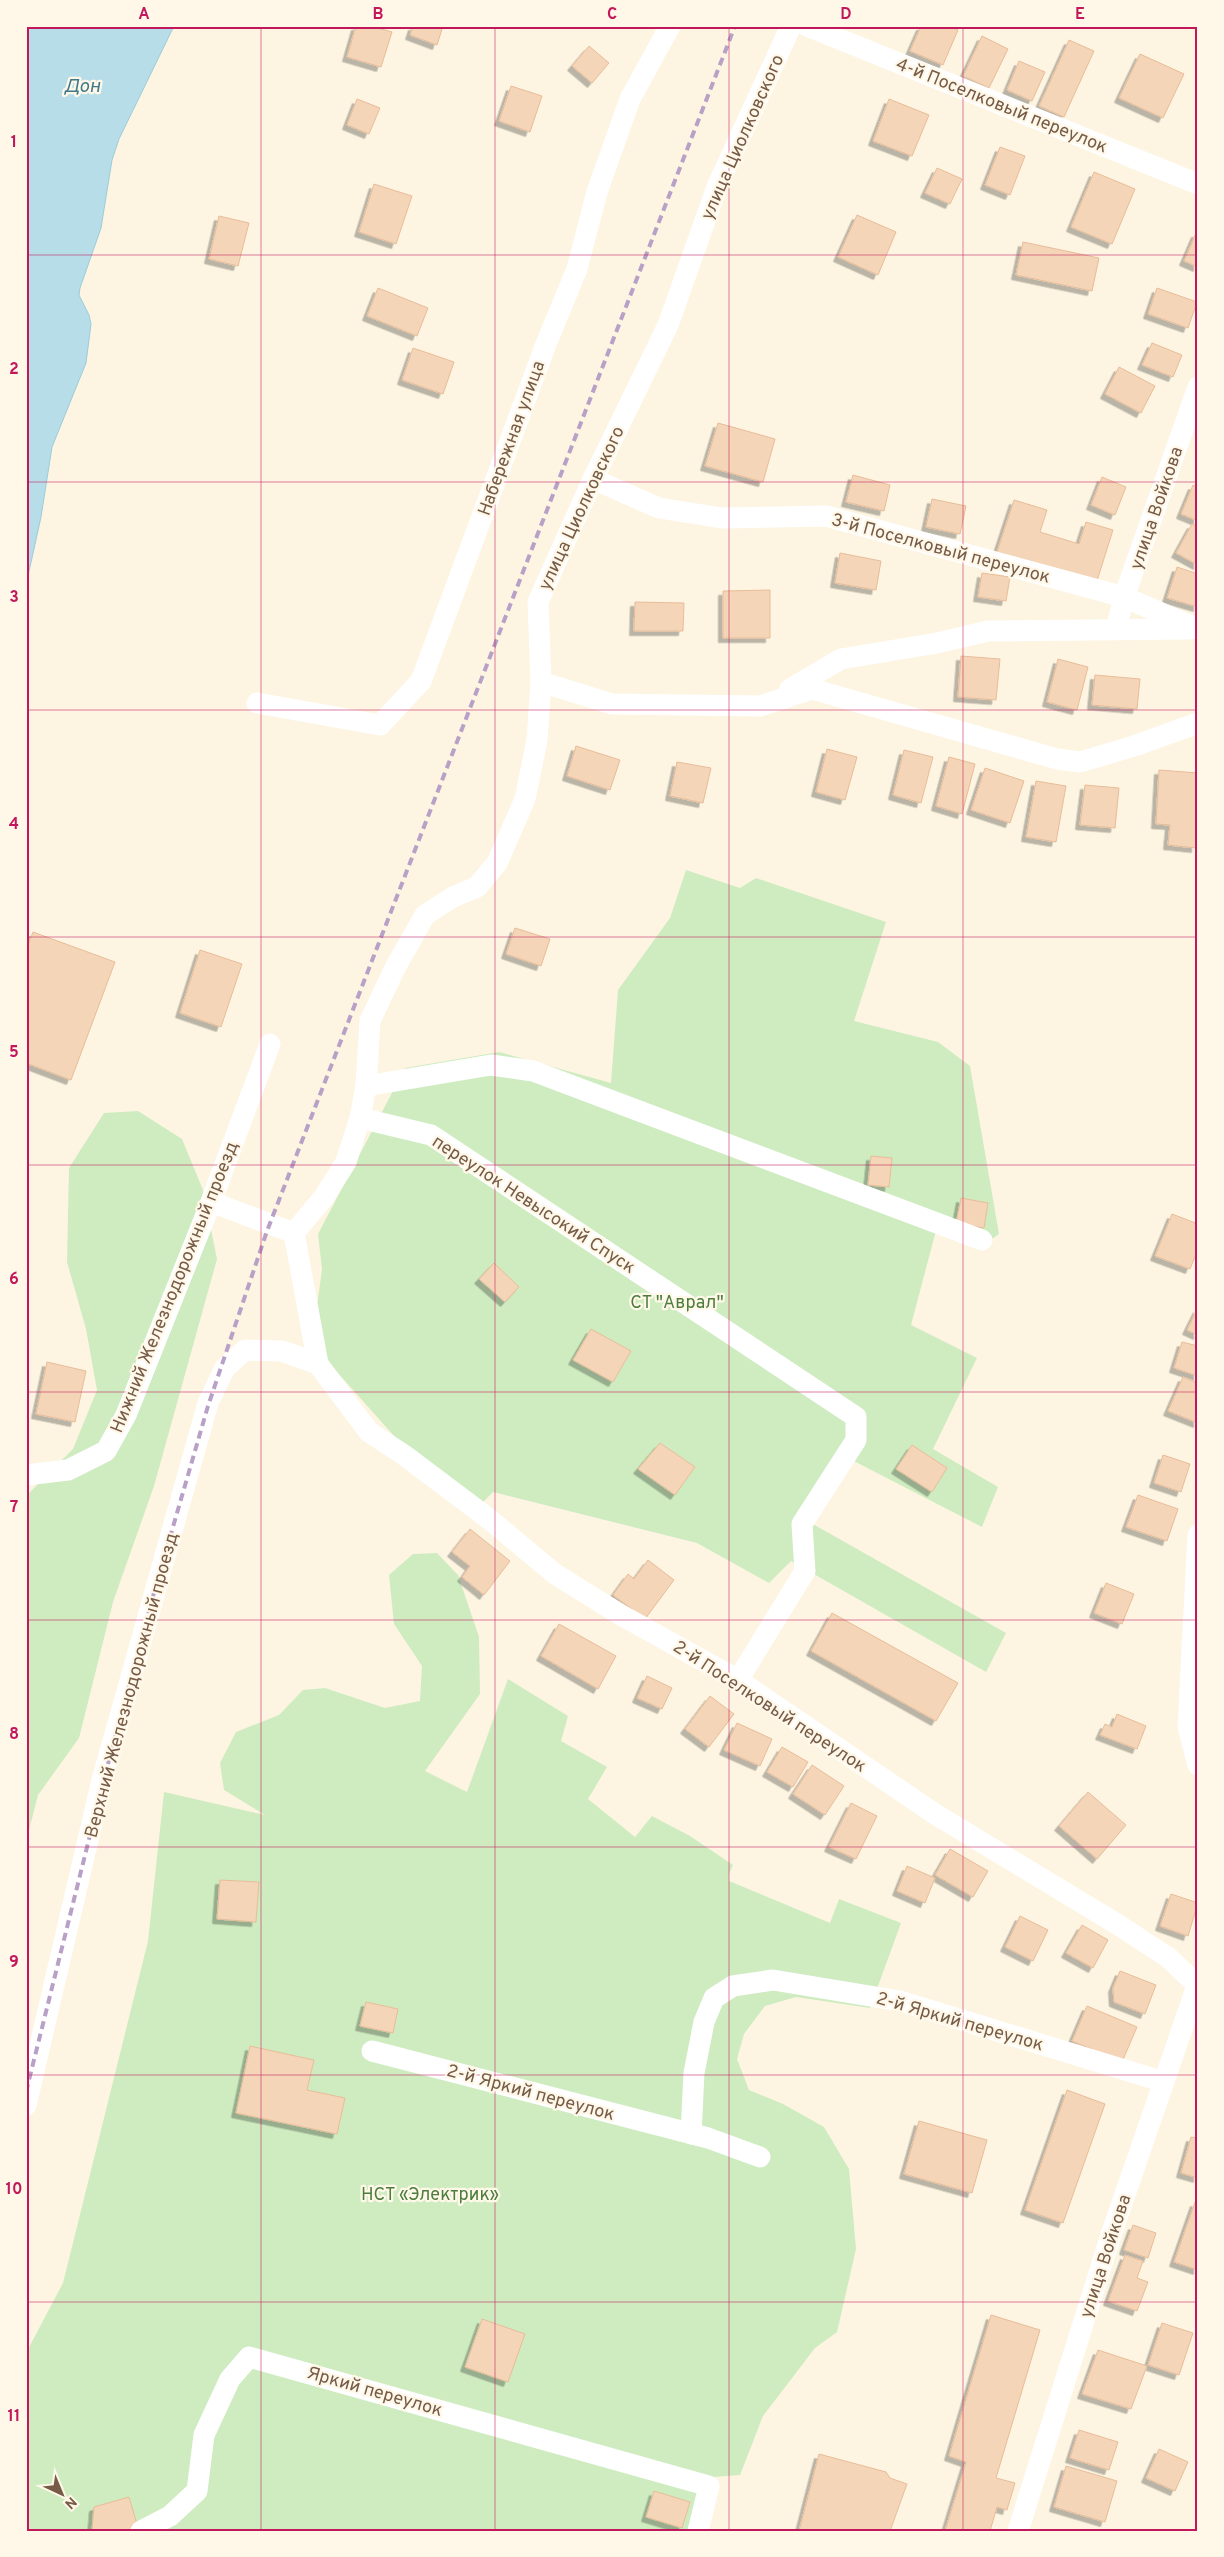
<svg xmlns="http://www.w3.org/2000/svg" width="1224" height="2557" font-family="Overpass,sans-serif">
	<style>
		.green { fill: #ceecc0 }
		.water { fill: #b6dde8; stroke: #9bccda }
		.building { fill: #f4d5b8; stroke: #e8bc98; filter: url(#shadow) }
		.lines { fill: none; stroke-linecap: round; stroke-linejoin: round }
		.minor { stroke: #fff; stroke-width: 21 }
		.rail { stroke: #b8a0c7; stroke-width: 4; stroke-dasharray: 8 5; stroke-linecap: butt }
		.grid { fill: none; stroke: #c2185b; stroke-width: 1; stroke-opacity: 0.55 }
		.labels { text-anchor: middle; stroke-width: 4.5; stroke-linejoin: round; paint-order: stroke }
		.street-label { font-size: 18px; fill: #765b47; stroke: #fff8e9 }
		.park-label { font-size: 18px; fill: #4c7d3e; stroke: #fff8e9 }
		.water-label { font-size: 19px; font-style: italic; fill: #40798b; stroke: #fff8e9 }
		.neatline { fill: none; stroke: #c2185b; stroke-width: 2 }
		.grid-label { font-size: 16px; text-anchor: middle; font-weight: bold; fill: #c2185b }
	</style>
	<defs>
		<filter id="shadow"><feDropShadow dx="-4.5" dy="4.5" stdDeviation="0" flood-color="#0004"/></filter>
	</defs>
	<rect width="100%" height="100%" fill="#fdf5e2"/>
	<g class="green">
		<path d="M686,870L740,888L756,878L886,922L854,1021L938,1042L970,1066L999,1234L992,1239L938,1223L911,1325L977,1358L933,1449L998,1487L982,1527L846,1457L811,1523L1006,1633L986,1672L791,1561L769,1583L697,1543L493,1492L482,1503L403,1446L312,1344L322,1269L318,1234L405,1068L499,1052L611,1083L618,990L670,918Z"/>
		<path d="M138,1111L182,1139L203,1190L217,1259L154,1486L113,1602L79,1738L38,1795L26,1842V1496L73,1449L97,1390L86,1329L67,1262L69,1168L104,1113Z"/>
		<path d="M437,1553L458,1575L479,1637L480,1694L425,1771L467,1792L508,1679L568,1716L561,1741L607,1767L588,1799L635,1837L652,1816L690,1836L733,1865L729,1874V1881L830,1923L839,1899L901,1923L870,2008L796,1997L765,2006L744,2034L737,2059L749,2090L783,2104L824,2127L849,2169L856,2249L837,2332L815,2348L763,2416L740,2475L713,2477L696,2531H26V2353L63,2283L148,1941L164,1792L265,1815L224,1790L220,1763L236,1732L279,1715L303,1690L325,1688L385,1708L420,1701L422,1666L394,1624L389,1575L413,1554Z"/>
	</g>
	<path class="water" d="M26,26H174L119,139L112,160L101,228L80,288L79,295L89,315L91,324L86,363L52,447L41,517L26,585Z"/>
	<g class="building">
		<path d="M356,26H371L392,32L381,67L347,57Z"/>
		<path d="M413,26H443L437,45L410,35Z"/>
		<path d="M921,26H949L958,30L943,65L910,51Z"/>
		<path d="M982,36L1008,49L989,88L963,76Z"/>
		<path d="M1069,40L1094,51L1064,117L1039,106Z"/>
		<path d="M589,46L609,63L592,83L572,66Z"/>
		<path d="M1140,54L1184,74L1163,118L1119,98Z"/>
		<path d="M1019,61L1045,72L1032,101L1007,90Z"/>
		<path d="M511,86L542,96L530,132L499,121Z"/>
		<path d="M357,99L380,108L369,134L347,125Z"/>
		<path d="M889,99L929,115L912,156L873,141Z"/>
		<path d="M1000,147L1025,156L1010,195L985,185Z"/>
		<path d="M937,168L962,179L950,204L925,193Z"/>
		<path d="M1094,172L1135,189L1112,244L1071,227Z"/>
		<path d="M374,184L412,196L396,244L359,232Z"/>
		<path d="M857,215L896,232L878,275L838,257Z"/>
		<path d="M219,216L249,223L238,266L209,259Z"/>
		<path d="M1196,233H1198V267L1184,261Z"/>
		<path d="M1023,242L1099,258L1092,291L1016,275Z"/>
		<path d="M378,288L428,308L417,336L367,316Z"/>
		<path d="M1157,288L1197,302L1188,328L1148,314Z"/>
		<path d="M1152,343L1182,355L1173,377L1142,365Z"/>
		<path d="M413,348L454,362L443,394L402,380Z"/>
		<path d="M1119,367L1155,386L1141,413L1105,394Z"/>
		<path d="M718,423L775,439L763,482L705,466Z"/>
		<path d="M853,475L890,485L884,511L846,502Z"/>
		<path d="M1102,477L1126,487L1115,515L1091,505Z"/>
		<path d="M1193,485L1198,487V521L1181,514Z"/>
		<path d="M932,499L966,506L960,534L926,527Z"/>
		<path d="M1014,500L1047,510L1040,532L1079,544L1086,522L1113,530L1096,584L997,552Z"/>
		<path d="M1192,524L1198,527V565L1176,553Z"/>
		<path d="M840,553L881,561L876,590L835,583Z"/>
		<path d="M1177,567L1198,574V607L1167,598Z"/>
		<path d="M982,573L1010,577L1006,601L978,597Z"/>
		<path d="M770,590V638H723V591Z"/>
		<path d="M635,602L684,603L683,631H634Z"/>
		<path d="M961,656L1000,659L996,700L958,697Z"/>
		<path d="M1058,659L1088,667L1077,710L1047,702Z"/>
		<path d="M1095,675L1140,679L1137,709L1092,705Z"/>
		<path d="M576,746L620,760L610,790L567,776Z"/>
		<path d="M827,749L857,757L845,800L816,792Z"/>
		<path d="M904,750L933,757L921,803L893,795Z"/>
		<path d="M949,757L975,764L962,814L936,806Z"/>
		<path d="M677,762L711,768L703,803L670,796Z"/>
		<path d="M985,768L1024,781L1010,823L971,810Z"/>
		<path d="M1159,770L1198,773L1196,848L1168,845L1170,825L1156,824Z"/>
		<path d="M1036,781L1066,786L1056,842L1026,837Z"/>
		<path d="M1085,785L1119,788L1115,828L1080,825Z"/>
		<path d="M515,928L550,939L541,966L506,954Z"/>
		<path d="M33,932L115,962L71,1080L26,1063V950Z"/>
		<path d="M200,950L242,964L221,1027L180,1013Z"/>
		<path d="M871,1156L892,1158L889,1187L868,1185Z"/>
		<path d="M961,1198L988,1203L984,1228L956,1224Z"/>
		<path d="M1172,1214L1198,1224V1249L1190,1269L1155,1256Z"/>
		<path d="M494,1263L519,1287L505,1302L479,1279Z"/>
		<path d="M1198,1308V1335L1187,1330Z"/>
		<path d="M591,1329L631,1351L613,1382L573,1360Z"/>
		<path d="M1182,1342L1198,1346V1376L1174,1368Z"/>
		<path d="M47,1362L86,1371L75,1422L36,1414Z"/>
		<path d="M1183,1377L1198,1383V1423L1168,1411Z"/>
		<path d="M660,1443L695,1467L675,1495L638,1469Z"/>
		<path d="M912,1445L947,1468L932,1492L896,1469Z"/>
		<path d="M1163,1455L1190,1464L1181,1492L1154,1483Z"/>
		<path d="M1138,1495L1178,1509L1167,1541L1126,1527Z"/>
		<path d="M470,1529L510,1561L484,1595L462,1577L470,1566L452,1552Z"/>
		<path d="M648,1560L674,1580L645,1619L613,1595L628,1574L634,1579Z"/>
		<path d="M1106,1583L1134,1594L1122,1624L1094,1613Z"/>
		<path d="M832,1613L958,1683L936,1721L811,1651Z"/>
		<path d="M559,1624L616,1656L598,1689L541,1656Z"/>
		<path d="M647,1676L672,1688L662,1709L637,1698Z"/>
		<path d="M710,1696L734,1714L709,1747L685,1729Z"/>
		<path d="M1117,1714L1146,1726L1137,1749L1100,1735L1105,1724L1112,1727Z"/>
		<path d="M737,1723L772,1739L760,1766L724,1750Z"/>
		<path d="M782,1747L808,1762L793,1787L767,1772Z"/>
		<path d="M812,1765L844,1786L825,1815L793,1794Z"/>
		<path d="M1088,1792L1126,1825L1097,1859L1059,1826Z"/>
		<path d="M851,1803L877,1816L856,1859L829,1847Z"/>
		<path d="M950,1849L988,1871L973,1897L935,1875Z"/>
		<path d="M907,1866L935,1878L925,1903L897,1891Z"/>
		<path d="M220,1880L259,1882L256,1922L217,1919Z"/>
		<path d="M1171,1894L1198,1903L1188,1936L1160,1926Z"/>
		<path d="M1020,1916L1048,1930L1033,1961L1005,1947Z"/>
		<path d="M1082,1925L1108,1940L1093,1968L1066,1953Z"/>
		<path d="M1120,1971L1156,1985L1145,2014L1114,2002L1113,1988Z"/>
		<path d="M366,2002L398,2009L393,2033L360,2026Z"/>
		<path d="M1087,2006L1137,2027L1122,2062L1072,2041Z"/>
		<path d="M250,2046L314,2060L307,2090L345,2098L337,2134L236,2113Z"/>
		<path d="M1067,2090L1105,2104L1063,2223L1025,2210Z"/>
		<path d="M919,2121L987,2140L972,2193L904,2174Z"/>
		<path d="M1191,2137L1198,2138V2178L1181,2173Z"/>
		<path d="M1195,2202L1198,2203V2270L1174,2262Z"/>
		<path d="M1133,2225L1156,2233L1148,2258L1124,2250Z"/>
		<path d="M1125,2255L1143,2261L1137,2278L1148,2282L1137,2311L1108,2301Z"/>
		<path d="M991,2315L1040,2330L996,2478L1015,2483L1007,2510L997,2507L990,2531H945L966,2462L949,2456Z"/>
		<path d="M482,2319L525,2334L508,2382L465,2367Z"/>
		<path d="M1162,2323L1193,2333L1179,2375L1148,2365Z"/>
		<path d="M1098,2350L1147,2366L1131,2409L1082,2394Z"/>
		<path d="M1079,2430L1118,2442L1109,2470L1070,2458Z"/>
		<path d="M1159,2449L1188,2462L1175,2491L1146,2478Z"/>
		<path d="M819,2454L886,2472L890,2478L907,2484L890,2531H799Z"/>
		<path d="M1066,2466L1117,2481L1105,2522L1054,2507Z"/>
		<path d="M654,2491L690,2502L682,2528L646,2517Z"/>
		<path d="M129,2497L139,2531H92L94,2507Z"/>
	</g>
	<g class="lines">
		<g class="minor">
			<path d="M791,26L717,187L668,325L593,479L538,602L541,682L537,740L525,799L497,863L477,887L453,897L425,915L395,968L370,1021L366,1086L360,1118L346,1162L324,1197L294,1233L318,1364L369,1432L404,1455L489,1519L555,1574L621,1615L738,1680L935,1814L1117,1924L1169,1958L1198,1986"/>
			<path d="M807,26L1198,184"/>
			<path d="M593,479L659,508L722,518L826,516L1124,597L1198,629"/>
			<path d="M1116,629L1124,597L1198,387"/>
			<path d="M541,682L612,704L760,706L812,689L1057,759L1080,762L1134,746L1198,723"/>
			<path d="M790,689L841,659L937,643L988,631L1189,629"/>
			<path d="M257,703L380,725L421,681L546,344L577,269L597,192L630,99L670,26"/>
			<path d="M366,1086L491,1065L533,1071L982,1240"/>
			<path d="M360,1118L431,1135L856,1417V1440L802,1524L805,1571L738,1680"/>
			<path d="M211,1202L294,1233"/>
			<path d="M26,1475L68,1470L106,1451L126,1415L211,1202L270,1044"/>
			<path d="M1198,1535L1188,1727L1198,1765"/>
			<path d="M372,2051L708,2138L760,2157"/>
			<path d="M26,2105L102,1780L208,1403L225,1368L245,1350L282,1351L318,1364"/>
			<path d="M691,2134L694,2073L704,2022L714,1998L733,1986L773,1980L900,2001L1164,2082"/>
			<path d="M141,2531L170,2516L197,2491L204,2435L230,2379L249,2357L709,2486L698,2531"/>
			<path d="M1018,2531L1111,2235L1198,1983"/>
		</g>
		<path class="rail" d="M26,2092L105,1775L155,1589L208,1406L267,1231L735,26"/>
	</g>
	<path class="grid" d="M261,26V2531M495,26V2531M729,26V2531M963,26V2531M26,255H1198M26,482H1198M26,710H1198M26,937H1198M26,1165H1198M26,1392H1198M26,1620H1198M26,1847H1198M26,2075H1198M26,2302H1198"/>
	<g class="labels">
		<g class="street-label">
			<text transform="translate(1002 105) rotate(22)" y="6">4-й Поселковый переулок</text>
			<text transform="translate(742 137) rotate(-66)" y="6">улица Циолковского</text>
			<text transform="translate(511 438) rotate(-70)" y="6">Набережная улица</text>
			<text transform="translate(581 508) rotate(-65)" y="6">улица Циолковского</text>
			<text transform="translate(1156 508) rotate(-71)" y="6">улица Войкова</text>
			<text transform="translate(941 548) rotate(15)" y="6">3-й Поселковый переулок</text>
			<text transform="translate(534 1204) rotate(33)" y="6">переулок Невысокий Спуск</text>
			<text transform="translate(174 1287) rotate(-68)" y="6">Нижний Железнодорожный проезд</text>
			<text transform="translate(131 1685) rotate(-75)" y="6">Верхний Железнодорожный проезд</text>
			<text transform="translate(770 1706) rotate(33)" y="6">2-й Поселковый переулок</text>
			<text transform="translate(960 2021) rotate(16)" y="6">2-й Яркий переулок</text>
			<text transform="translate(531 2092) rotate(15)" y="6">2-й Яркий переулок</text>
			<text transform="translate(1105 2256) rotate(-72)" y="6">улица Войкова</text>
			<text transform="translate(375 2391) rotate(16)" y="6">Яркий переулок</text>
		</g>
		<g class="park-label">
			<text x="677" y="1308">СТ "Аврал"</text>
			<text x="430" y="2200">НСТ «Электрик»</text>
		</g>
		<g class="water-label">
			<text x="82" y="92">Дон</text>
		</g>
	</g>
	<rect width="1224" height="2557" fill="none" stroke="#fff8e9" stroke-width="55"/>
	<g transform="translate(62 2494) rotate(136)" stroke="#fff8e9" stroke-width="4" paint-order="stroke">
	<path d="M0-4L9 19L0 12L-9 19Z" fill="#765b47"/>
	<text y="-8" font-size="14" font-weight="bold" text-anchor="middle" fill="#765b47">N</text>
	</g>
	<rect x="28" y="28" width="1168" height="2502" class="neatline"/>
	<g class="grid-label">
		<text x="144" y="19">A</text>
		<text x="378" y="19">B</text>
		<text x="612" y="19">C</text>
		<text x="846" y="19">D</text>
		<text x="1080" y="19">E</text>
		<text x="14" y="147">1</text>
		<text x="14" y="374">2</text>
		<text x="14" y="602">3</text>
		<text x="14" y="829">4</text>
		<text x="14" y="1057">5</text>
		<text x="14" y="1284">6</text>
		<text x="14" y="1512">7</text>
		<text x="14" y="1739">8</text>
		<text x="14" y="1967">9</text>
		<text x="14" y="2194">10</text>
		<text x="14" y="2421">11</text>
	</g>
</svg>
